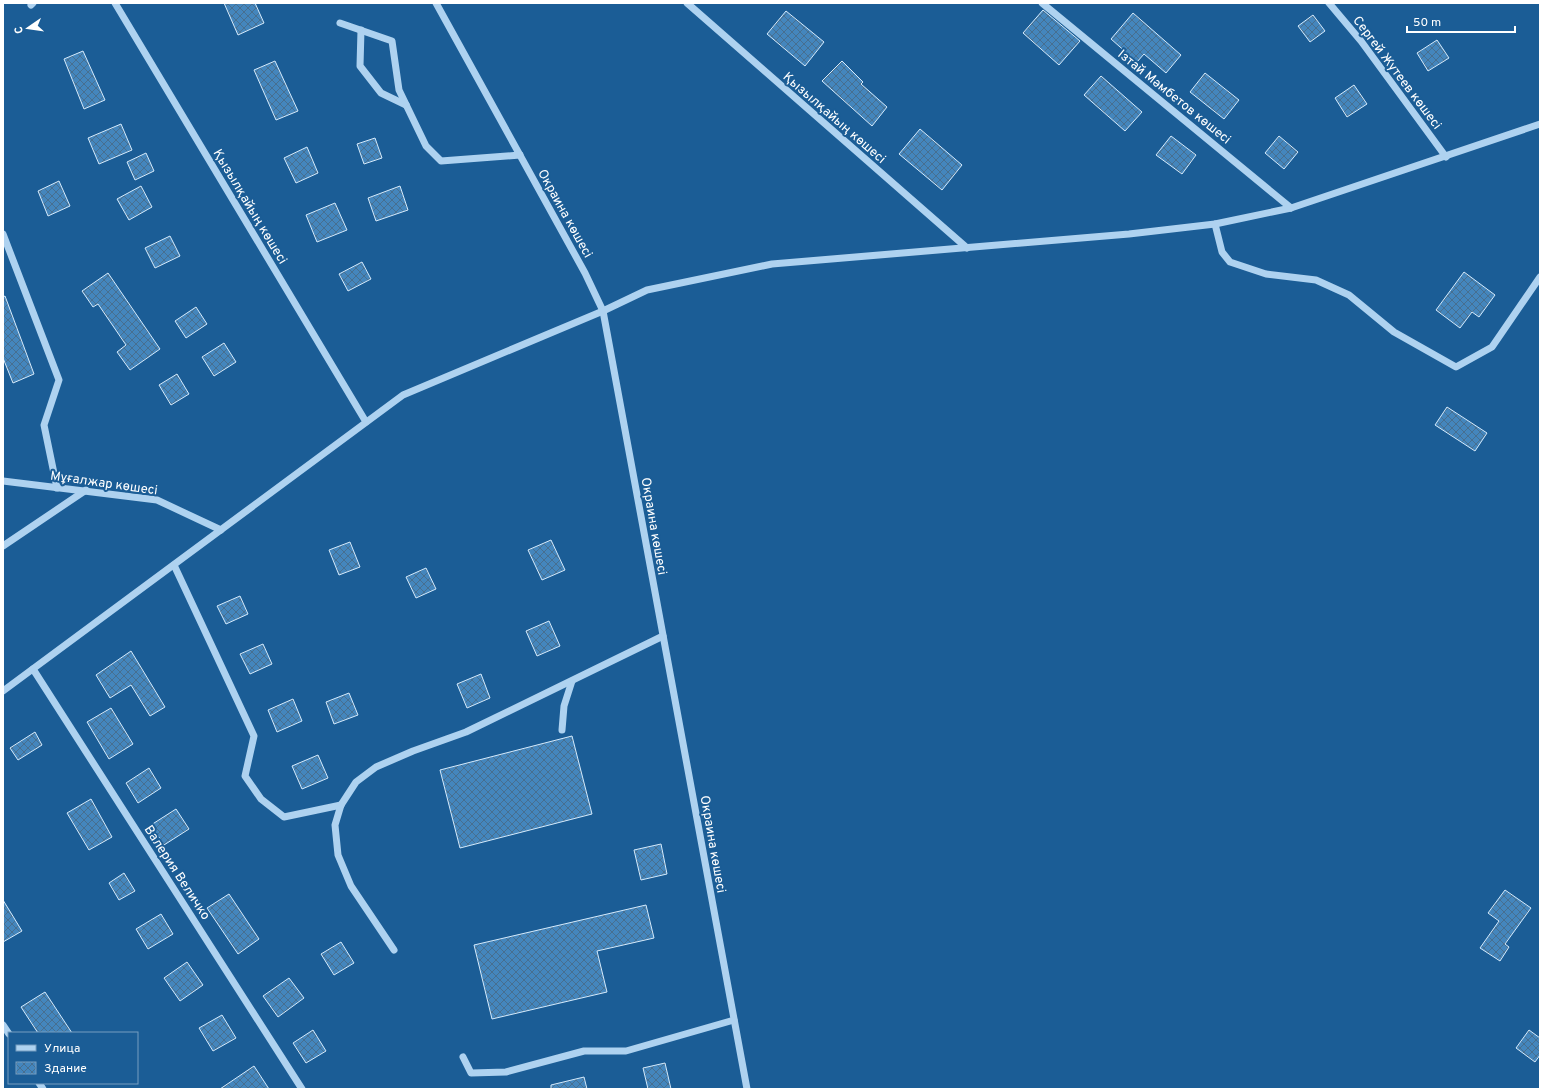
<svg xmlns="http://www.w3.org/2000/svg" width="1543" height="1092" font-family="Overpass,sans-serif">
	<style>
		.building { fill: url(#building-cross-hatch); stroke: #d5eafb }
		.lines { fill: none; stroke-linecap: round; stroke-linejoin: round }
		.minor { stroke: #aed2f0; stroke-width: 7 }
		.labels { text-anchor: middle; stroke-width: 4; stroke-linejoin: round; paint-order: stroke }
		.street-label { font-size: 13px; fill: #fff; stroke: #1b5d96 }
	</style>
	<defs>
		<pattern id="building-cross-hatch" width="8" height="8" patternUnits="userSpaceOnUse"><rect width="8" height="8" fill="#4486bd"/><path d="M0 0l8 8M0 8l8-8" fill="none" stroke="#476f90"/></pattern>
	</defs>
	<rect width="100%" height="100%" fill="#1b5d96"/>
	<g class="building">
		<path d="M224,3H255L264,23L238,35Z"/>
		<path d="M1043,10L1080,41L1059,65L1023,33Z"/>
		<path d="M786,11L824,42L805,66L767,34Z"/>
		<path d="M1133,13L1181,55L1166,73L1144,54L1137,62L1111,39Z"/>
		<path d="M1313,15L1325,31L1310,42L1298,26Z"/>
		<path d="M1437,40L1449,58L1428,71L1417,53Z"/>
		<path d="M83,51L105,100L84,109L64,59Z"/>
		<path d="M275,61L298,111L276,120L254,70Z"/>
		<path d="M842,61L863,82L861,84L887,107L872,126L822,81Z"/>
		<path d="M1205,73L1239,100L1224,119L1190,92Z"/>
		<path d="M1101,76L1142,112L1125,131L1084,95Z"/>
		<path d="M1354,85L1367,104L1347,117L1335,98Z"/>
		<path d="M121,124L132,150L99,164L88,138Z"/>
		<path d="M920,129L962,165L942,190L899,154Z"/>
		<path d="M1171,136L1196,155L1182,174L1156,155Z"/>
		<path d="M1279,136L1298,152L1284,169L1265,153Z"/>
		<path d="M375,138L382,158L364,164L357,144Z"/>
		<path d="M307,147L318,173L296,183L284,158Z"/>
		<path d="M146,153L154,171L135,180L127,162Z"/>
		<path d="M59,181L70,206L48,216L38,191Z"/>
		<path d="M141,186L152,207L129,220L117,199Z"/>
		<path d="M400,186L408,210L376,221L368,198Z"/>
		<path d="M335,203L347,230L317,242L306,215Z"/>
		<path d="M170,236L180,256L155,268L145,248Z"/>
		<path d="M362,262L371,279L348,291L339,274Z"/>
		<path d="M1464,272L1495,295L1479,317L1472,312L1460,328L1436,310Z"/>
		<path d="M108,273L160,349L130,370L117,352L126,345L98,304L93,307L82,291Z"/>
		<path d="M5,296L34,374L13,383L3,358V297Z"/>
		<path d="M196,307L207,324L186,338L175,321Z"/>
		<path d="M224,343L236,362L214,376L202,357Z"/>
		<path d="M177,374L189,394L171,405L159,385Z"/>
		<path d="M1447,407L1487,433L1475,451L1435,425Z"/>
		<path d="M551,540L565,570L542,580L528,550Z"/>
		<path d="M350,542L360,567L339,575L329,550Z"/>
		<path d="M426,568L436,589L416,598L406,577Z"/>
		<path d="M240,596L248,614L226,624L217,606Z"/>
		<path d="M549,621L560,646L537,656L526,631Z"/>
		<path d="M263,644L272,664L250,674L240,654Z"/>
		<path d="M131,651L165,707L150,716L131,685L110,698L96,675Z"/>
		<path d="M481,674L490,698L467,708L457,684Z"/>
		<path d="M349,693L358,715L334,724L326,702Z"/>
		<path d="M293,699L302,721L277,732L268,710Z"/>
		<path d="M111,708L133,744L109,759L87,722Z"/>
		<path d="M35,732L42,745L18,760L10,748Z"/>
		<path d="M572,736L592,814L460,848L440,770Z"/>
		<path d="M318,755L328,778L302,789L292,766Z"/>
		<path d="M149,768L161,788L138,803L126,783Z"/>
		<path d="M91,799L112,837L89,850L67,813Z"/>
		<path d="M176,809L189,829L164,845L151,825Z"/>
		<path d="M661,844L667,874L641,880L634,850Z"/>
		<path d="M124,873L135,891L119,900L109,883Z"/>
		<path d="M1505,890L1531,908L1505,944L1509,947L1500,961L1480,948L1499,921L1488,913Z"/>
		<path d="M229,894L259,939L238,954L207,908Z"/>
		<path d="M3,900L22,931L3,942Z"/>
		<path d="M646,905L654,938L597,951L607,992L492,1019L474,945Z"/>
		<path d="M161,914L173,934L148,949L136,929Z"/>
		<path d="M341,942L354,963L334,975L321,954Z"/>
		<path d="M187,962L203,985L180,1001L164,978Z"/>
		<path d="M289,978L304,998L278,1017L263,996Z"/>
		<path d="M45,992L72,1033H38L21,1007Z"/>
		<path d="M222,1015L236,1038L213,1051L199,1028Z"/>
		<path d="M313,1030L326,1051L306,1063L293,1043Z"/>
		<path d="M1529,1030L1540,1038V1055L1535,1062L1516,1048Z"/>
		<path d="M665,1063L671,1089H648L643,1068Z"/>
		<path d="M254,1066L269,1089H220Z"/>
		<path d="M584,1077L587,1089H551V1085Z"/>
	</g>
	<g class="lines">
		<g class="minor">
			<path d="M115,3L366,422"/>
			<path d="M436,3L585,273L603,311L747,1089"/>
			<path d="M687,3L967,248"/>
			<path d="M1042,3L1291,208"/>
			<path d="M1329,3L1361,41L1446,157"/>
			<path d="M31,5L33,3"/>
			<path d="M340,23L392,41L399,90L426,146L441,161L520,155"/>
			<path d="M361,30L360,66L381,93L406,105"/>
			<path d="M1215,224L1222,252L1230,262L1266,274L1316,280L1349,295L1394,332L1456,367L1492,347L1540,277"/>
			<path d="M3,234L59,380L44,425L57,488"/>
			<path d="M3,481L157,500L221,530"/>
			<path d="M3,546L86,490"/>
			<path d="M174,565L254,736L245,776L261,799L284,817L341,805"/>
			<path d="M33,669L302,1089"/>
			<path d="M3,691L403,395L603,311L647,290L772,264L1129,234L1215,224L1291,208L1540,124"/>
			<path d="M562,730L564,706L572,681"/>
			<path d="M394,950L351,886L338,855L335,825L341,805L356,782L376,767L413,751L466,732L663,636"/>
			<path d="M3,1025L9,1034"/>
			<path d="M463,1057L471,1073L506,1072L584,1051H626L734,1020"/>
			<path d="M39,1083L43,1089"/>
		</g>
	</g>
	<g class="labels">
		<g class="street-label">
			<text transform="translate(1398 72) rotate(53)" y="5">Сергей Жутеев көшесі</text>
			<text transform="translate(1175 96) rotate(39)" y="5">Ізтай Мәмбетов көшесі</text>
			<text transform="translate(835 117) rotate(41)" y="5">Қызылқайың көшесі</text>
			<text transform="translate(251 206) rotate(59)" y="5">Қызылқайың көшесі</text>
			<text transform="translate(566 213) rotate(61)" y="5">Окраина көшесі</text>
			<text transform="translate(104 482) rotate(8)" y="5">Мұғалжар көшесі</text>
			<text transform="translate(655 526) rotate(80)" y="5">Окраина көшесі</text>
			<text transform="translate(714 844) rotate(80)" y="5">Окраина көшесі</text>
			<text transform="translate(178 872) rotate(57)" y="5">Валерия Величко</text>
		</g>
	</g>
	<rect width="1543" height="1092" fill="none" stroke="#ffffff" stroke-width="8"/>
	<rect x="8" y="1032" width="130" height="52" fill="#1b5d96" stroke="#769ec0"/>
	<rect x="16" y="1045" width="20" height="6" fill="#aed2f0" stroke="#769ec0"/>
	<text x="44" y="1052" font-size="12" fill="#ffffff">Улица</text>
	<rect x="16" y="1062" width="20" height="12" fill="url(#building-cross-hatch)" stroke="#769ec0"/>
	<text x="44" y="1072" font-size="12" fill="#ffffff">Здание</text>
	<g transform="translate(28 28) rotate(257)" stroke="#1b5d96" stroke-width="3" paint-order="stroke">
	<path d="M0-3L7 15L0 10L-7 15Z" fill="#ffffff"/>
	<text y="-6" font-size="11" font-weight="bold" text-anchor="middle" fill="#ffffff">С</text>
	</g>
	<path d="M1407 26v6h108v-6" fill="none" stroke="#ffffff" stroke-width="2"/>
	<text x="1413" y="26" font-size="12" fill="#ffffff" stroke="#1b5d96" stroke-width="3" paint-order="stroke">50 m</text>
</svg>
